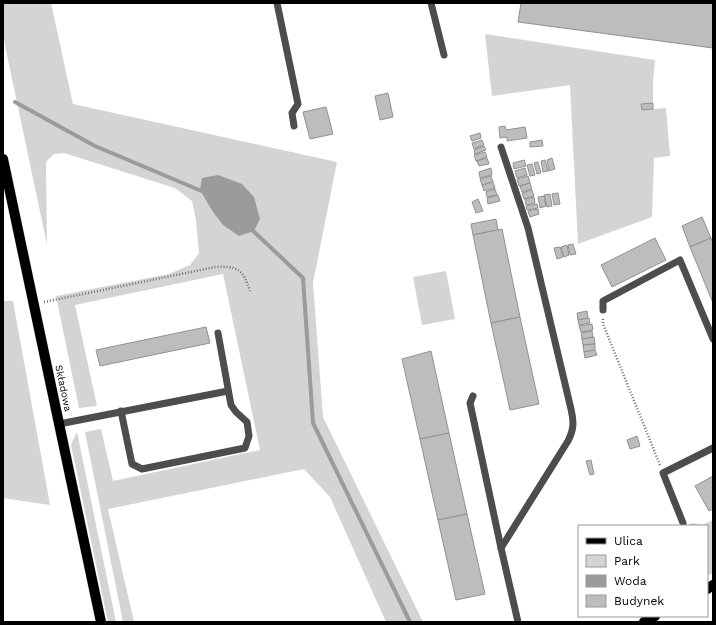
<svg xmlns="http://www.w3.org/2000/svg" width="716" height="625" font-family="'Work Sans',sans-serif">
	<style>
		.green { fill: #d4d4d4 }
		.water { fill: #9b9b9b }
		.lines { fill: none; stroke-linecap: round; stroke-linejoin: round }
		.stream { stroke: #9b9b9b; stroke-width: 4 }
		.building { fill: #bdbdbd; stroke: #919191 }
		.major-casing { stroke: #dbdbdb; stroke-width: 11 }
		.path { stroke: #6f6f6f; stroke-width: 2.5; stroke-dasharray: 1 2; stroke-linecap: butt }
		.minor { stroke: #4d4d4d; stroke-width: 7 }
		.major { stroke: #000; stroke-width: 10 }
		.labels { text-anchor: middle; stroke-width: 4; stroke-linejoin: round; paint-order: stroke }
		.street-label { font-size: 10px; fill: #000; stroke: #fff }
	</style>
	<rect width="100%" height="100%" fill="#fff"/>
	<g class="green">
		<path d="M3,3H51L73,104L337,162L313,283L323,417L423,622H386L330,497L304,469L108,509L134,622H123L85,432L101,429L113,481L260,450L223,274L75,305L97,406L79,408L56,296L169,274L190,265L199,253L196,220L192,201L175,188L64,153L54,154L46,162L47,245L3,36Z"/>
		<path d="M485,34L655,60L653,81V109L666,108L670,156L654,158L652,217L578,244L570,85L492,96Z"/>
		<path d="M446,271L455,319L422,325L413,277Z"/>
		<path d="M3,301H13L50,505L3,498Z"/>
		<path d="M77,432L116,622H108L71,445L74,438Z"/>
		<path d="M713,520V573L707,576V526H687L692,523L702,525Z"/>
	</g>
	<path class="water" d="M218,175L242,184L254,197L260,219L254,231L239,236L223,225L213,212L200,190L202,178Z"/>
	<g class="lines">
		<g class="stream">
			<path d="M15,102L95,146L204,192"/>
			<path d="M250,228L303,278L313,423L410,622"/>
		</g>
	</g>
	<g class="building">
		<path d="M521,3H713V48L518,22Z"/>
		<path d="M388,93L393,117L380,120L375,96Z"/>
		<path d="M653,103V109L642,110L641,104Z"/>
		<path d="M326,107L333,134L310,139L303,112Z"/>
		<path d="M505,126L506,130L525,127L527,138L507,141V137L500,138L499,127Z"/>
		<path d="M480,133L481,138L472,141L470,136Z"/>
		<path d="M482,140L484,145L474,149L472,143Z"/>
		<path d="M542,140L543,146L530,147V142Z"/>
		<path d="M484,146L486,150L475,154L474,150Z"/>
		<path d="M485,152L487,157L476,161L474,155Z"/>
		<path d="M487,158L489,164L479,166L477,161Z"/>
		<path d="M552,158L555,169L549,171L547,160Z"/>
		<path d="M524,160L526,166L514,169L513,163Z"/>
		<path d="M545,160L548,171L543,172L541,161Z"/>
		<path d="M538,162L541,173L537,174L534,163Z"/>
		<path d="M532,164L535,175L530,176L527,165Z"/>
		<path d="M491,168L492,175L480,178L479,172Z"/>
		<path d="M525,168L527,175L517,178L515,171Z"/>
		<path d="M491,176L493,182L482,185L480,179Z"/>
		<path d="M528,176L530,183L519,186L517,179Z"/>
		<path d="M493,182L495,188L484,191L482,185Z"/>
		<path d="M530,183L532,189L522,192L520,186Z"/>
		<path d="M495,189L497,195L487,197L486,192Z"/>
		<path d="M532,190L534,196L524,199L522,193Z"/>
		<path d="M558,193L560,204L554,205L552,194Z"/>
		<path d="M550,194L552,206L547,207L544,195Z"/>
		<path d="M498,195L500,201L488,204L487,198Z"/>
		<path d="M544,196L546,206L540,208L538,197Z"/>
		<path d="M534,197L535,203L526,205L525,199Z"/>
		<path d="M478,199L483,211L476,213L472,202Z"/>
		<path d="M537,204L538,208L527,210L526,206Z"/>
		<path d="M538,209L539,214L530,217L528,211Z"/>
		<path d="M702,217L711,238L690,247L682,226Z"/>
		<path d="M496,219L498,230L473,235L471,224Z"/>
		<path d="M502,229L520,317L491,323L473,235Z"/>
		<path d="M655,238L666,260L612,287L601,265Z"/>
		<path d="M711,238L713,243V303L690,247Z"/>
		<path d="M573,244L576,254L570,255L568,245Z"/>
		<path d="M567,245L569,255L564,257L561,247Z"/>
		<path d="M560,247L563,257L557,259L554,248Z"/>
		<path d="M587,311L588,318L578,320L577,313Z"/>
		<path d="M520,317L539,404L510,410L491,323Z"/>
		<path d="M589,318L590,323L579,325L578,320Z"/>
		<path d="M592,324L593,330L581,332L579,326Z"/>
		<path d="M206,327L210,343L100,366L96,350Z"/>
		<path d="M592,331L593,337L582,339L581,333Z"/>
		<path d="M594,337L595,344L583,345L582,339Z"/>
		<path d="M595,344V350L584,352L583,345Z"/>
		<path d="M595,350L597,355L585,358L584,352Z"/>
		<path d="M431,351L449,433L420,439L402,359Z"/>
		<path d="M449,433L467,514L438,520L420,439Z"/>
		<path d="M637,436L640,446L630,449L627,440Z"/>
		<path d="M591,460L594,474L590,475L586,461Z"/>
		<path d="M713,476V509L709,511L695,486Z"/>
		<path d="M467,514L485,594L456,600L438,520Z"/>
	</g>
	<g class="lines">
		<g class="major-casing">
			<g id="major">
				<path d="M3,159L101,622"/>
				<path d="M707,589L713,585"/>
				<path d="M644,622L655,616"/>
			</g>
		</g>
		<g class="path">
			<path d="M44,302L215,267C238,266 243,269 250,291"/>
			<path d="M603,319V324L660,465"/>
		</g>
		<g class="minor">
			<path d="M277,3L298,104L292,113L294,126"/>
			<path d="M431,3L444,55"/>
			<path d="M603,310V301L680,260L713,339"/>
			<path d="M473,396L470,403L501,548L518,622"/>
			<path d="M121,411L132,464L142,469L245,448L249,436L247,422L236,412L231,405L218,333"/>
			<path d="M59,424L228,391"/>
			<path d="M683,523L663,473L713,448"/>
			<path d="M501,548L568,441C574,429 574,422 571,409L528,228L501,147"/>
		</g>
		<use href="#major" class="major"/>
	</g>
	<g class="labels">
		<g class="street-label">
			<text transform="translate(64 388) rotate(78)" y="4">Składowa</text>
		</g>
	</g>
	<rect width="716" height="625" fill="none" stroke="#000000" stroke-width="8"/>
	<rect x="578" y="525" width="130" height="92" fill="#ffffff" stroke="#999999"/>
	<rect x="586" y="538" width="20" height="6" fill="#000000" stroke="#999999"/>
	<text x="614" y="545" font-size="12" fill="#000000">Ulica</text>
	<rect x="586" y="555" width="20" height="12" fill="#d4d4d4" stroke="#999999"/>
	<text x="614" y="565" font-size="12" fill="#000000">Park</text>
	<rect x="586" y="575" width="20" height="12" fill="#9b9b9b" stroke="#999999"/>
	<text x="614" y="585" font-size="12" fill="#000000">Woda</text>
	<rect x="586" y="595" width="20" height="12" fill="#bdbdbd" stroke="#999999"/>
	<text x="614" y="605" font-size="12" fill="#000000">Budynek</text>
</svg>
